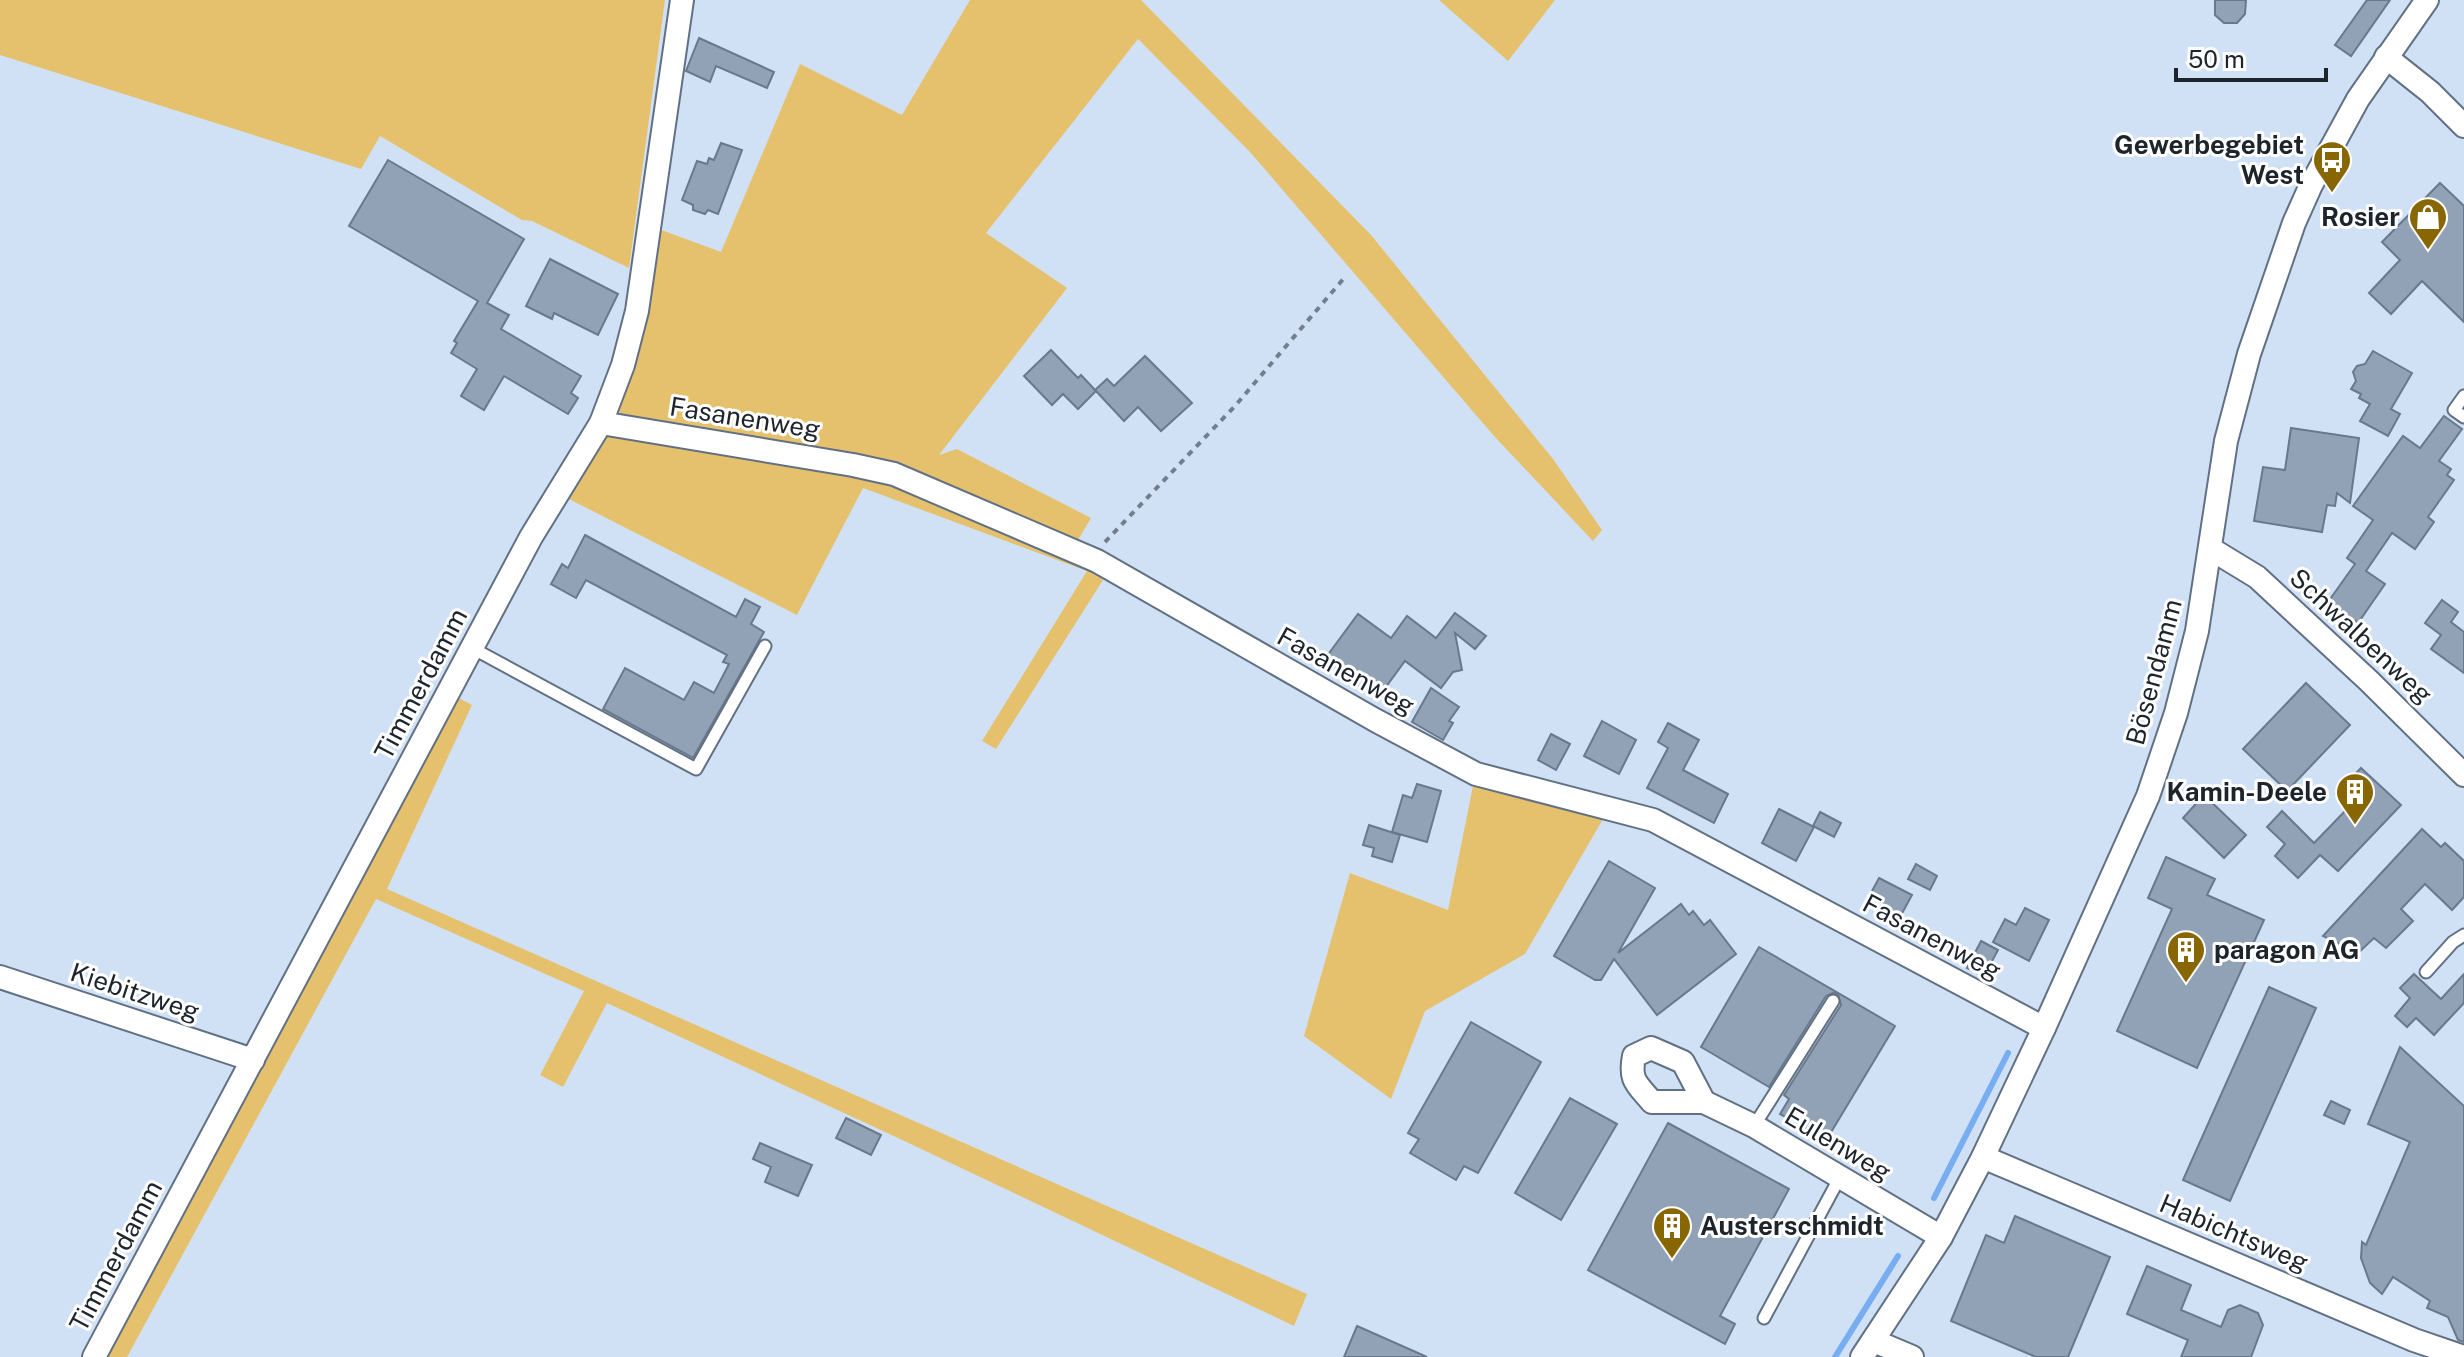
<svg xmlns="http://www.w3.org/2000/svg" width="2464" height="1357" font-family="'Public Sans',sans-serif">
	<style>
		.green { fill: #e6c16d }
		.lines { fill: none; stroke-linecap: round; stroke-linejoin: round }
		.stream { stroke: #78aef1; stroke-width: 6 }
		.building { fill: #92a2b6; stroke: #69788b; stroke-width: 2 }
		.lane-casing { stroke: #617083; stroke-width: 15 }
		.street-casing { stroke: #617083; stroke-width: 26 }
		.path { stroke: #737e8c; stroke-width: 4; stroke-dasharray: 6 6; stroke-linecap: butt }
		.lane { stroke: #fff; stroke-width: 11 }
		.street { stroke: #fff; stroke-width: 22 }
		.labels { text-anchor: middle; stroke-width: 6; stroke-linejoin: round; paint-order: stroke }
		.poi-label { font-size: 26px; font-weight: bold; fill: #1d242b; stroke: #fff; text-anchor: end }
		.street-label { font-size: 26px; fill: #1d242b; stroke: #fff }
	</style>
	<rect width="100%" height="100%" fill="#d0e1f6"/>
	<g class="green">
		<path d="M0,0H665L629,268L532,221L522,220L380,136L361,169L0,55Z"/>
		<path d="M970,0H1141L1371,235L1553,459L1602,530L1593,541L1494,436L1250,152L1138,39L986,233L1067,288L939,455L957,449L1091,518L1075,545L895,467L629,420L620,413L617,403L656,228L721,252L800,64L902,115Z"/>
		<path d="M1439,0H1555L1508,61Z"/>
		<path d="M604,430L893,478L1090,567L1103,580L996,749L982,741L1087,571L863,488L797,615L563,496Z"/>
		<path d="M455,696L472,705L387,889L1307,1294L1294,1326L898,1138L607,1003L563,1087L540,1075L584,991L376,899L127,1357H99Z"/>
		<path d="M1474,781L1607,812L1525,954L1425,1011L1391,1099L1304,1036L1350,873L1448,910Z"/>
	</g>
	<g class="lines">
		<g class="stream">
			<path d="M1934,1198L2008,1053"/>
			<path d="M1835,1357L1898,1256"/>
		</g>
	</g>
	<g class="building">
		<path d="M2215,0H2246L2245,14L2237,23H2224L2215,15Z"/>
		<path d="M2367,0H2390L2351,56L2335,45Z"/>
		<path d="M699,38L774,72L767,88L716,66L710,82L686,71Z"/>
		<path d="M721,143L742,150L718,214L708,210L705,214L693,210V205L682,200L697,161L707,164L709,158L714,160Z"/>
		<path d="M388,160L524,239L487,303L509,315L501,329L581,376L571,393L578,398L568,414L504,376L484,410L461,396L477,369L451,353L457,343L454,341L478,301L349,226Z"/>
		<path d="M2440,183L2464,206V322L2422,281L2391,314L2369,293L2400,260L2382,242Z"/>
		<path d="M550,259L618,294L598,335L554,313L552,319L526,306Z"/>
		<path d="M1051,350L1078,378L1081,375L1096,391L1078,409L1063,394L1052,405L1024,376Z"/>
		<path d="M2373,351L2412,373L2391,409L2400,414L2388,436L2360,421L2370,404L2359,398L2361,394L2351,389L2356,381L2353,372L2357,366L2365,364Z"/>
		<path d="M1145,356L1192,403L1161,431L1138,407L1124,421L1095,390L1107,379L1114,386Z"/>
		<path d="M2444,416L2462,429L2439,461L2451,469L2447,475L2454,480L2428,517L2434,522L2415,549L2392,533L2366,571L2385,584L2358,623L2328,602L2355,564L2347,558L2373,520L2353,506L2403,436L2420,448Z"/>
		<path d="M2291,428L2359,438L2350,503L2337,493L2335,506L2327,505L2322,532L2254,521L2263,467L2285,470Z"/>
		<path d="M585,535L736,617L745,599L760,607L751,624L764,632L693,758L603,709L625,668L684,700L694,682L714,693L729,664L723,662L727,655L586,580L576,598L551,584L562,564L568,568Z"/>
		<path d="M2442,600L2458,612L2451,622L2464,632V673L2431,649L2441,635L2425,623Z"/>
		<path d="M1455,613L1486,636L1475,649L1455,633L1462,670L1453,672L1441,688L1405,661L1377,699L1324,660L1358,614L1391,638L1407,616L1436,638Z"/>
		<path d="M2306,683L2350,725L2287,791L2243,749Z"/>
		<path d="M1431,688L1459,707L1449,721L1453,723L1443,740L1412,722Z"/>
		<path d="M1602,721L1636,740L1619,774L1584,756Z"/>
		<path d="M1668,723L1699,740L1683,770L1728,794L1714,823L1647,788L1668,748L1658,742Z"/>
		<path d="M1551,734L1570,744L1556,770L1538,760Z"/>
		<path d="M2361,768L2401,805L2338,871L2320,855L2298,878L2275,856L2285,844L2267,827L2282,811L2314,843L2349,807L2336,794Z"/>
		<path d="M1417,784L1441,791L1427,842L1392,832L1403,795L1412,798Z"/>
		<path d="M2204,795L2246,835L2224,858L2183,818Z"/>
		<path d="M1779,809L1814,827L1796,861L1762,843Z"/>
		<path d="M1820,812L1841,823L1834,837L1813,826Z"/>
		<path d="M1369,825L1400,835L1392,862L1372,856L1374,848L1363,845Z"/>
		<path d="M2422,829L2441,847L2445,843L2464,861V897L2452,910L2425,884L2401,909L2413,921L2386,948L2374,938L2358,953L2323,936Z"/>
		<path d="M2166,857L2215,879L2207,895L2264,920L2197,1068L2117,1031L2172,909L2148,898Z"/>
		<path d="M1609,861L1655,888L1618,953L1681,904L1689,915L1693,911L1704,925L1710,920L1736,954L1657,1015L1614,959L1601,980H1595L1554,956Z"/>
		<path d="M1916,864L1937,876L1930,890L1908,879Z"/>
		<path d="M1879,878L1912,895L1899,919L1866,902Z"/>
		<path d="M2025,908L2049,920L2029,961L1993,942L2005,919L2016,925Z"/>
		<path d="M1981,941L1998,950L1984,976L1967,968Z"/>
		<path d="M1759,947L1895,1026L1827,1139L1780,1114L1789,1099L1784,1095L1841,1005L1838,994L1833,993L1826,996L1769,1087L1701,1047Z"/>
		<path d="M2414,974L2441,999L2464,974V1003L2434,1035L2416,1018L2407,1027L2395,1016L2410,998L2400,988Z"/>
		<path d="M2269,987L2316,1008L2230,1201L2183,1180Z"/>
		<path d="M1471,1022L1541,1062L1478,1173L1464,1166L1456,1180L1410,1153L1419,1139L1408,1133Z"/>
		<path d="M2400,1047L2464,1106V1342L2458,1340L2448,1317L2427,1308L2430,1301L2393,1277L2382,1294L2370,1283L2361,1258L2362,1242L2366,1245L2410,1142L2368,1124Z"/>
		<path d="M1570,1098L1617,1124L1561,1220L1515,1193Z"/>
		<path d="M2331,1101L2350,1110L2344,1124L2324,1115Z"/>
		<path d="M846,1118L881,1135L871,1155L836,1138Z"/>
		<path d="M1668,1123L1789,1189L1720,1316L1735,1324L1725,1344L1588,1270Z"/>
		<path d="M760,1143L812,1165L798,1196L765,1182L771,1167L753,1159Z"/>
		<path d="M2015,1216L2110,1257L2068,1357H2036L1951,1321L1986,1235L2004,1243Z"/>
		<path d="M2147,1266L2191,1285L2181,1310L2221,1327L2228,1310L2240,1305L2258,1313L2263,1325L2251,1357H2181L2188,1340L2127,1314Z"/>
		<path d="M1357,1326L1427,1357H1344Z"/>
	</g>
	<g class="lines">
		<g class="lane-casing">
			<g id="lane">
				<path d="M2464,396L2454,410L2464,417"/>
				<path d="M472,648L696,769L765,646"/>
				<path d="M2426,972L2453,942L2464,935"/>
				<path d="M1754,1126L1833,1001"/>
				<path d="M1764,1318L1840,1177"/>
			</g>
		</g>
		<g class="street-casing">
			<g id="street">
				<path d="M2386,57L2430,92L2464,126"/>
				<path d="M601,423L853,465L894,474L1097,561L1375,720L1476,774L1653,820L2044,1028"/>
				<path d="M2211,549L2257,577L2369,681L2464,775"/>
				<path d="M0,977L253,1060"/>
				<path d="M1704,1102H1652C1637,1084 1629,1081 1634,1056L1651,1048L1683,1062L1704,1102L1754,1126L1941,1237"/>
				<path d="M1983,1157L2414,1340L2464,1357"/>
				<path d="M1874,1341L1912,1357"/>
				<path d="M94,1357L531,537L601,423L623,365L637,311L682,0"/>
				<path d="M1862,1357L1941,1237L1983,1157L2044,1028L2148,796L2176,713L2197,631L2226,441L2249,354L2294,223L2311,185L2358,99L2427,0"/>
			</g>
		</g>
		<path class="path" d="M1105,542L1235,406L1345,277"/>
		<use href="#lane" class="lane"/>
		<use href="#street" class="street"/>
	</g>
	<defs>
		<g id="bus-pin" transform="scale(2)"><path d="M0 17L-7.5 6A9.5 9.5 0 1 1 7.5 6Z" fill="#886602" stroke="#fff"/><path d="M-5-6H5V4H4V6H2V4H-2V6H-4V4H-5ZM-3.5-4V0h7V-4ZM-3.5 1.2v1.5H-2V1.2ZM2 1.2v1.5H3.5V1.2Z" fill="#fff"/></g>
		<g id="shop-pin" transform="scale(2)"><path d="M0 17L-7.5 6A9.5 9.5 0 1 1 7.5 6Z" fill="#886602" stroke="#fff"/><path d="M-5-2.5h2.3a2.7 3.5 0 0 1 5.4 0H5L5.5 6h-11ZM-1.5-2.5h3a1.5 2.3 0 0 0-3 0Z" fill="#fff"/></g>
		<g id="building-pin" transform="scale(2)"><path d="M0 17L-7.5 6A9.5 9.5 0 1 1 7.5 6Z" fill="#886602" stroke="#fff"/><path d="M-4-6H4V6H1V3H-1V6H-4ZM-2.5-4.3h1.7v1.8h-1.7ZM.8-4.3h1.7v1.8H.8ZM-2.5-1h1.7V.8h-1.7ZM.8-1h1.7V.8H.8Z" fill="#fff"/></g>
	</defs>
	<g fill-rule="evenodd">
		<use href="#bus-pin" x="2332" y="160"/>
		<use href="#shop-pin" x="2428" y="217"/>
		<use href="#building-pin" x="2355" y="792"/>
		<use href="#building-pin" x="2186" y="950"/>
		<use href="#building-pin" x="1672" y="1226"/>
	</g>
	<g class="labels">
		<g class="poi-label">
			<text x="2304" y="154">Gewerbegebiet<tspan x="2304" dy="30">West</tspan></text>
			<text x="2400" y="226">Rosier</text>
			<text x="2327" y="801">Kamin-Deele</text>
			<text x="2214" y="959" text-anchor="start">paragon AG</text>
			<text x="1700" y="1235" text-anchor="start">Austerschmidt</text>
		</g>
		<g class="street-label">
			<text transform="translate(745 418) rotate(9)" y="9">Fasanenweg</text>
			<text transform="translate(2361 636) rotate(43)" y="9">Schwalbenweg</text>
			<text transform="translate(1346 671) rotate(29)" y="9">Fasanenweg</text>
			<text transform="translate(2154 672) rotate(-75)" y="9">Bösendamm</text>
			<text transform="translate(421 684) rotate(-62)" y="9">Timmerdamm</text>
			<text transform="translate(1932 937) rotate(28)" y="9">Fasanenweg</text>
			<text transform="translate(135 992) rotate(18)" y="9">Kiebitzweg</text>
			<text transform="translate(1838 1144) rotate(31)" y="9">Eulenweg</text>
			<text transform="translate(2234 1233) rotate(23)" y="9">Habichtsweg</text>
			<text transform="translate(116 1256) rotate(-62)" y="9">Timmerdamm</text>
		</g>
	</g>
	<path d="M2176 68v12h150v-12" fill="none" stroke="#1d242b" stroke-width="4"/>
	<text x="2188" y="68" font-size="24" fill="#1d242b" stroke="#ffffff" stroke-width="6" paint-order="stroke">50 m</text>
</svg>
